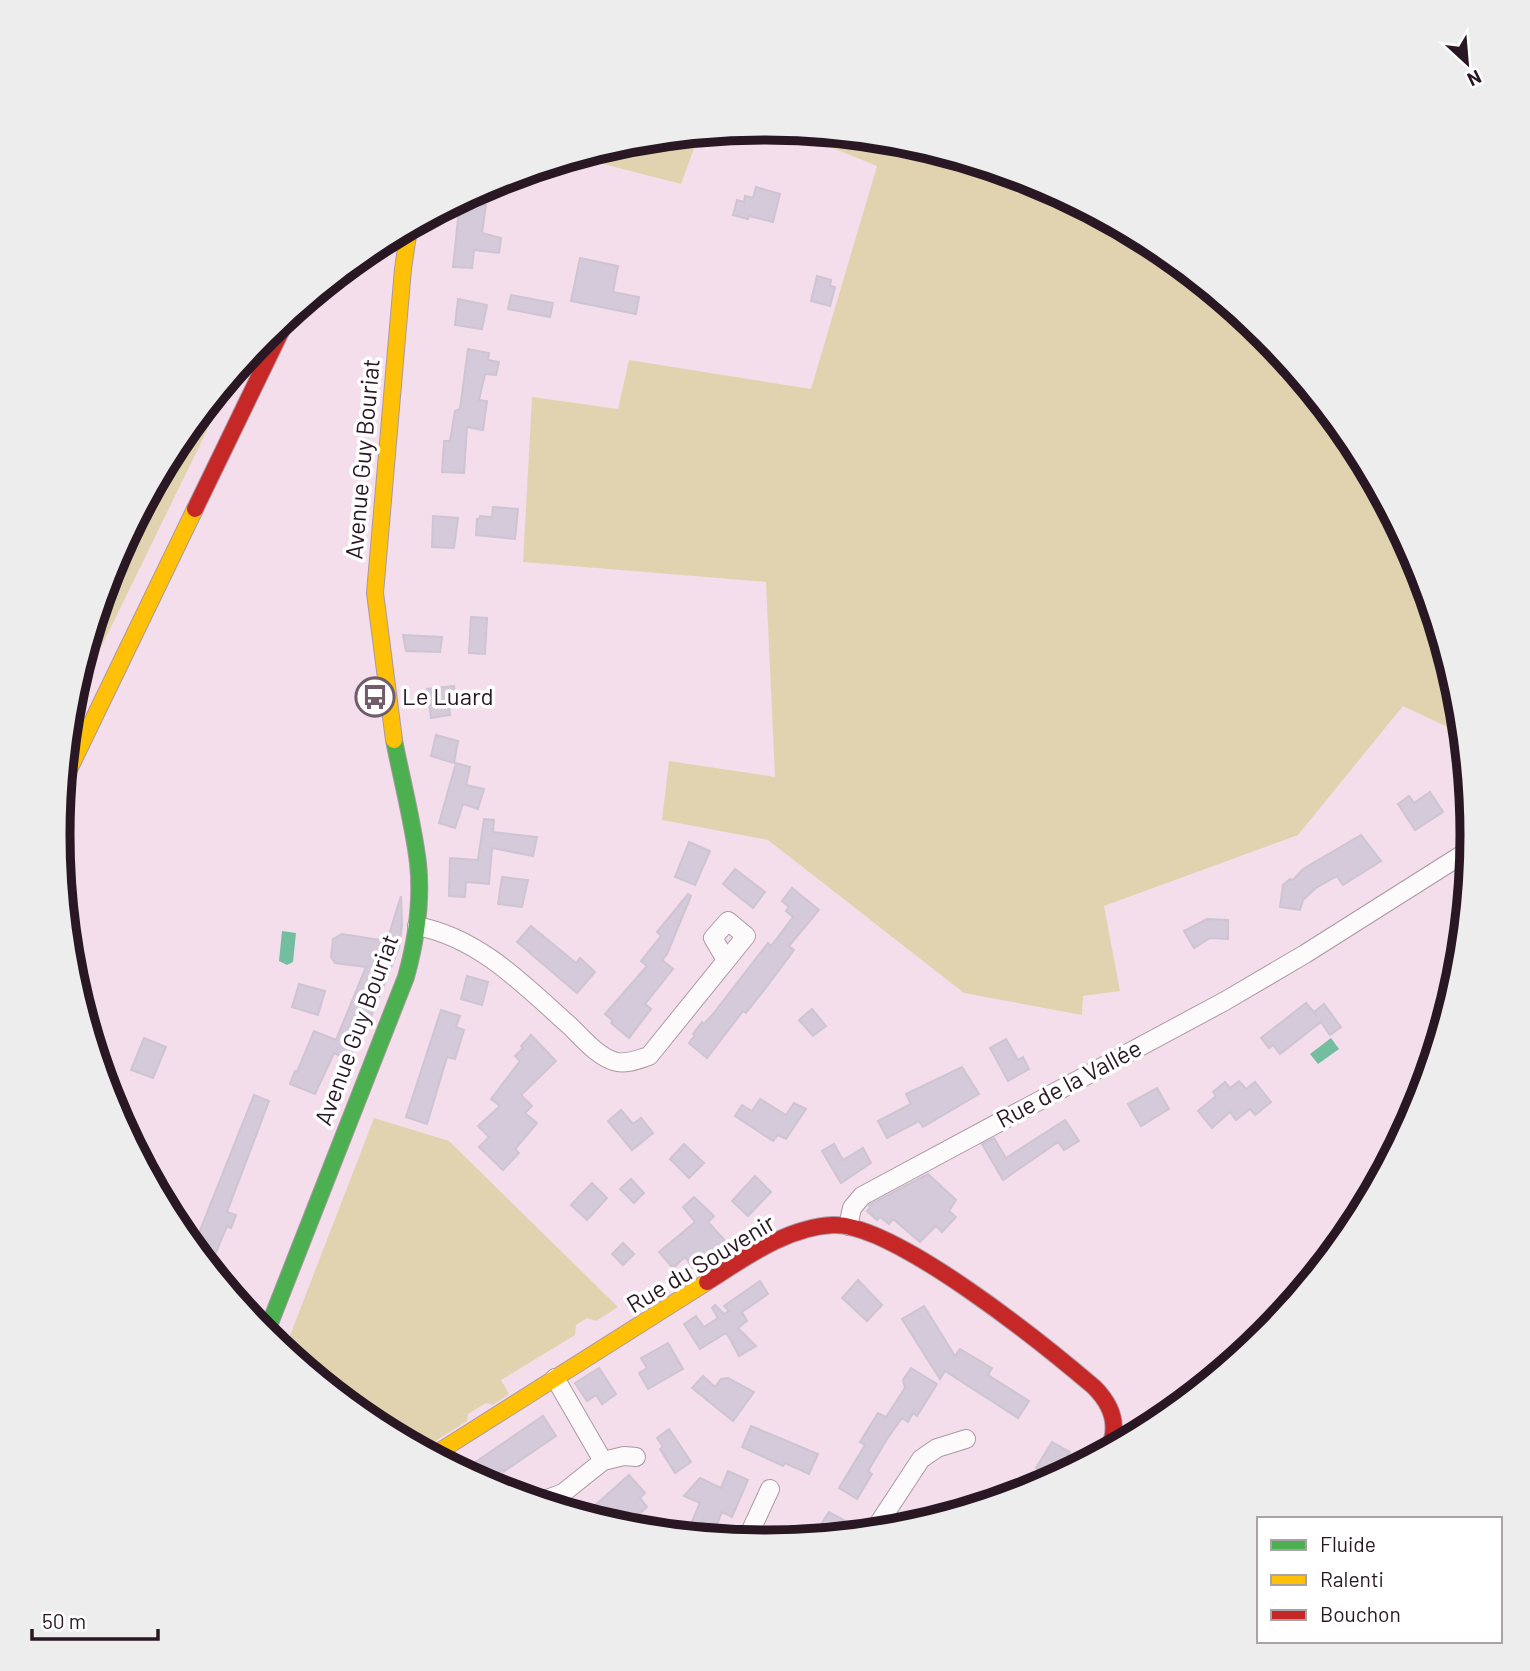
<svg xmlns="http://www.w3.org/2000/svg" width="1530" height="1671" font-family="Barlow,sans-serif">
	<style>
		.green { fill: #e2d3b0 }
		.water { fill: #73bda0 }
		.building { fill: #d5cada; stroke: #cec4d2; stroke-width: 2 }
		.lines { fill: none; stroke-linecap: round; stroke-linejoin: round }
		.street-casing { stroke: #aa99a4; stroke-width: 20 }
		.fast-casing { stroke: #aa99a4; stroke-width: 18 }
		.slow-casing { stroke: #aa99a4; stroke-width: 18 }
		.jam-casing { stroke: #aa99a4; stroke-width: 18 }
		.street { stroke: #fdfafc; stroke-width: 18 }
		.fast { stroke: #4caf50; stroke-width: 16 }
		.slow { stroke: #ffc107; stroke-width: 16 }
		.jam { stroke: #c62828; stroke-width: 16 }
		.labels { text-anchor: middle; stroke-width: 7; stroke-linejoin: round; paint-order: stroke }
		.street-label { font-size: 24px; fill: #291823; stroke: #fff }
		.poi-label { font-size: 24px; fill: #291823; stroke: #fff; text-anchor: start }
		.rim { fill: none; stroke: #291823; stroke-width: 9 }
	</style>
	<rect width="100%" height="100%" fill="#f4deeb"/>
	<g class="green">
		<path d="M791,131L903,142L1036,182L1158,248L1265,336L1284,358L1280,378L1299,377L1353,443L1419,565L1459,698L1462,734L1403,706L1298,835L1104,906L1120,991L1083,996L1082,1015L964,993L768,840L662,820L669,761L775,777L766,582L523,562L532,397L618,409L629,360L811,389L877,166Z"/>
		<path d="M699,135L681,184L576,157L627,142Z"/>
		<path d="M236,371L70,711L71,697L112,564L177,442Z"/>
		<path d="M374,1118L449,1141L618,1307L596,1321L587,1318L576,1325L575,1335L501,1380L509,1394L493,1405L486,1403L468,1414L467,1421L421,1450L372,1423L284,1351Z"/>
	</g>
	<g class="water">
		<path d="M282,931L296,933L293,962L287,965L279,961Z"/>
		<path d="M1331,1038L1339,1049L1318,1064L1310,1054Z"/>
	</g>
	<g class="building">
		<path d="M756,187L780,194L773,222L749,216L748,219L733,215L737,200L744,202L745,196L753,198Z"/>
		<path d="M484,188L481,205H486L482,233L501,238L499,253L474,250L472,268L453,267L460,200Z"/>
		<path d="M580,258L618,266L613,292L639,297L636,314L571,301Z"/>
		<path d="M817,276L831,280L830,286L835,287L830,306L811,301Z"/>
		<path d="M511,295L553,303L550,317L508,309Z"/>
		<path d="M458,299L487,305L482,329L455,325Z"/>
		<path d="M468,349L489,353L488,360L499,362L496,375L485,374L479,400L487,401L483,430L467,427L464,473L442,472L444,441H450L455,411L460,409Z"/>
		<path d="M493,507L518,509L515,539L476,535L477,519H479L480,516L492,517Z"/>
		<path d="M433,516L458,518L454,548L432,547Z"/>
		<path d="M471,617L487,618L485,654L469,653Z"/>
		<path d="M403,635L442,637L440,652L406,651Z"/>
		<path d="M454,686L456,701L449,702L450,715L431,718L427,689Z"/>
		<path d="M436,735L458,741L454,763L431,756Z"/>
		<path d="M456,763L470,767L466,785L484,789L478,809L463,804L455,828L439,823Z"/>
		<path d="M1430,792L1443,812L1415,830L1398,804L1409,796L1414,803Z"/>
		<path d="M484,819L494,820L493,832L537,837L533,856L492,848L489,884L466,882L465,897L449,896L450,858L478,860Z"/>
		<path d="M1361,835L1381,861L1343,885L1337,876L1316,888L1303,900L1300,910L1280,907L1283,885L1290,879L1293,880L1303,869Z"/>
		<path d="M689,842L710,851L695,885L675,877Z"/>
		<path d="M735,869L765,892L753,908L723,884Z"/>
		<path d="M502,877L528,880L522,907L498,904Z"/>
		<path d="M792,888L819,910L789,946L794,950L771,981L746,1013L743,1011L707,1058L689,1043L695,1035L693,1034L702,1022L704,1024L713,1014L768,943L771,946L793,917L786,911L789,907L782,901Z"/>
		<path d="M688,894L691,896L667,954L662,960L673,969L645,1004L651,1009L629,1038L611,1023L613,1021L605,1014L647,966L641,961L661,936L657,932Z"/>
		<path d="M401,896L402,925L399,948L367,1027L364,1026L349,1060L334,1053L315,1094L290,1084L295,1071L297,1072L314,1031L336,1040L366,967L335,963L331,957L333,939L342,934L387,941Z"/>
		<path d="M1207,919L1228,920V939L1210,938L1194,948L1184,931Z"/>
		<path d="M531,926L576,963L580,958L595,972L577,993L517,942Z"/>
		<path d="M467,976L488,982L482,1005L461,999Z"/>
		<path d="M299,984L325,991L318,1015L292,1007Z"/>
		<path d="M1306,1003L1317,1016L1314,1012L1324,1004L1341,1027L1330,1035L1321,1022L1280,1054L1273,1045L1269,1048L1261,1038Z"/>
		<path d="M812,1009L826,1026L813,1036L799,1020Z"/>
		<path d="M441,1010L460,1016L456,1027L464,1030L455,1059L447,1057L427,1124L406,1117Z"/>
		<path d="M531,1035L556,1061L521,1095L532,1106L525,1113L537,1123L515,1149L519,1153L503,1170L479,1147L489,1137L478,1126L500,1106L491,1099L520,1061L515,1056L523,1048L521,1046Z"/>
		<path d="M144,1038L166,1047L153,1078L131,1070Z"/>
		<path d="M1006,1039L1018,1060L1023,1057L1029,1069L1008,1081L990,1048Z"/>
		<path d="M962,1067L979,1094L923,1127L919,1121L887,1138L878,1121L911,1104L906,1094Z"/>
		<path d="M1239,1081L1246,1089L1255,1082L1271,1102L1255,1115L1250,1109L1236,1120L1230,1112L1212,1128L1198,1111L1216,1096L1213,1092L1225,1082L1230,1088Z"/>
		<path d="M1157,1088L1169,1109L1141,1126L1128,1104Z"/>
		<path d="M254,1095L269,1101L227,1212L236,1215L231,1228L227,1226L214,1257L193,1248Z"/>
		<path d="M760,1099L786,1115L794,1103L806,1109L786,1139L778,1135L773,1141L735,1116L742,1105L752,1111Z"/>
		<path d="M621,1110L633,1124L641,1118L653,1133L632,1150L608,1121Z"/>
		<path d="M1065,1120L1079,1141L1064,1150L1058,1142L1003,1180L982,1144L994,1138L1006,1158Z"/>
		<path d="M684,1144L704,1163L689,1178L670,1159Z"/>
		<path d="M834,1144L843,1160L863,1148L871,1163L841,1183L822,1151Z"/>
		<path d="M928,1174L956,1200L949,1211L956,1217L942,1232L936,1226L920,1242L893,1219L889,1224L880,1217L877,1220L867,1211L870,1208L869,1205Z"/>
		<path d="M755,1176L771,1192L748,1216L732,1201Z"/>
		<path d="M631,1179L644,1193L634,1203L620,1189Z"/>
		<path d="M592,1183L607,1198L587,1220L571,1205Z"/>
		<path d="M694,1197L714,1216L708,1222L728,1244L695,1270L685,1257L673,1268L659,1252L695,1222L683,1207Z"/>
		<path d="M623,1243L634,1254L623,1265L612,1254Z"/>
		<path d="M858,1280L882,1305L867,1321L842,1298Z"/>
		<path d="M760,1281L768,1294L742,1312L747,1321L738,1328L756,1346L739,1356L732,1343L734,1341L732,1342L726,1333L700,1349L684,1324L696,1316L704,1327L718,1318L712,1308L715,1305L724,1314L729,1311L724,1306Z"/>
		<path d="M639,1293L645,1304L632,1312L626,1304Z"/>
		<path d="M924,1306L955,1356L960,1349L992,1368L988,1375L1029,1401L1018,1418L945,1371L940,1379L902,1319Z"/>
		<path d="M668,1343L683,1369L648,1389L639,1373L647,1368L641,1358Z"/>
		<path d="M599,1368L616,1394L602,1404L596,1395L587,1401L575,1383Z"/>
		<path d="M911,1368L937,1384L917,1416L913,1413L908,1422L902,1418L887,1439L868,1471L872,1474L857,1499L839,1488L865,1445L860,1442L878,1413L886,1417L905,1388L903,1380Z"/>
		<path d="M703,1376L715,1387L721,1379L728,1378L754,1392L733,1421L692,1388Z"/>
		<path d="M543,1416L556,1436L503,1472L502,1470L483,1483L476,1479L468,1467Z"/>
		<path d="M751,1426L818,1454L809,1474L785,1463L783,1466L742,1447Z"/>
		<path d="M669,1429L691,1462L675,1473L660,1449L663,1447L657,1438Z"/>
		<path d="M1052,1442L1070,1452L1053,1480L1029,1491L1041,1471L1036,1468Z"/>
		<path d="M728,1471L748,1480L732,1517L722,1512L711,1537L691,1536L694,1530L689,1528L700,1503L684,1496L700,1478L721,1488Z"/>
		<path d="M629,1475L645,1493L640,1498L647,1507L637,1516L635,1513L620,1527L583,1516Z"/>
		<path d="M829,1512L847,1522L839,1536L812,1538Z"/>
	</g>
	<g class="lines">
		<g class="street-casing">
			<g id="street">
				<path d="M417,926C480,938 525,986 570,1026C582,1038 600,1059 617,1062C628,1064 639,1059 649,1056L746,936L728,921L713,938L726,960"/>
				<path d="M848,1226L852,1208L862,1196L1225,1001L1305,954L1471,849"/>
				<path d="M555,1378L603,1461L624,1456L636,1457"/>
				<path d="M539,1502L563,1493L603,1461"/>
				<path d="M873,1532L921,1459L937,1448L966,1439"/>
				<path d="M746,1541L770,1489"/>
			</g>
		</g>
		<g class="fast-casing">
			<path id="fast" d="M265,1336L406,977C416,941 422,901 418,863C413,822 402,781 394,740"/>
		</g>
		<g class="slow-casing">
			<g id="slow">
				<path d="M394,740L375,593L403,269L409,228"/>
				<path d="M63,782L195,509"/>
				<path d="M432,1456L707,1282"/>
			</g>
		</g>
		<g class="jam-casing">
			<g id="jam">
				<path d="M195,509L289,315"/>
				<path d="M707,1282C745,1258 787,1227 833,1225C894,1223 1045,1345 1094,1387C1112,1405 1120,1426 1108,1450"/>
			</g>
		</g>
		<use href="#street" class="street"/>
		<use href="#fast" class="fast"/>
		<use href="#slow" class="slow"/>
		<use href="#jam" class="jam"/>
	</g>
	<defs>
		<g id="bus-ring" transform="scale(2.0125)"><circle r="9.5" fill="#fff" stroke="#705d69" stroke-width="1.5"/><path d="M-5-6H5V4H4V6H2V4H-2V6H-4V4H-5ZM-3.5-4V0h7V-4ZM-3.5 1.2v1.5H-2V1.2ZM2 1.2v1.5H3.5V1.2Z" fill="#705d69"/></g>
	</defs>
	<g fill-rule="evenodd">
		<use href="#bus-ring" x="375" y="697"/>
	</g>
	<g class="labels">
		<g class="street-label">
			<text transform="translate(363 459) rotate(-85)" y="8">Avenue Guy Bouriat</text>
			<text transform="translate(357 1030) rotate(-70)" y="8">Avenue Guy Bouriat</text>
			<text transform="translate(1069 1084) rotate(-28)" y="8">Rue de la Vallée</text>
			<text transform="translate(701 1264) rotate(-31)" y="8">Rue du Souvenir</text>
		</g>
		<g class="poi-label">
			<text x="402" y="705">Le Luard</text>
		</g>
	</g>
	<path d="M0 0H1530V1671H0ZM70 835a695 695 0 1 1 1390 0a695 695 0 1 1-1390 0Z" fill="#eeeded" fill-rule="evenodd"/>
	<path class="rim" d="M70 835a695 695 0 1 1 1390 0a695 695 0 1 1-1390 0Z"/>
	<rect x="1257" y="1517" width="245" height="126" fill="#ffffff" stroke="#a9a3a7" stroke-width="2"/>
	<rect x="1271" y="1540" width="35" height="10" fill="#4caf50" stroke="#a9a3a7" stroke-width="2"/>
	<text x="1320" y="1552" font-size="21" fill="#291823">Fluide</text>
	<rect x="1271" y="1575" width="35" height="10" fill="#ffc107" stroke="#a9a3a7" stroke-width="2"/>
	<text x="1320" y="1587" font-size="21" fill="#291823">Ralenti</text>
	<rect x="1271" y="1610" width="35" height="10" fill="#c62828" stroke="#a9a3a7" stroke-width="2"/>
	<text x="1320" y="1622" font-size="21" fill="#291823">Bouchon</text>
	<g transform="translate(1467 63) rotate(154)" stroke="#ffffff" stroke-width="5" paint-order="stroke">
	<path d="M0-5L12 26L0 18L-12 26Z" fill="#291823"/>
	<text y="-10" font-size="19" font-weight="bold" text-anchor="middle" fill="#291823">N</text>
	</g>
	<path d="M32 1629v10h126v-10" fill="none" stroke="#291823" stroke-width="3.5"/>
	<text x="42" y="1629" font-size="21" fill="#291823" stroke="#ffffff" stroke-width="5" paint-order="stroke">50 m</text>
</svg>
